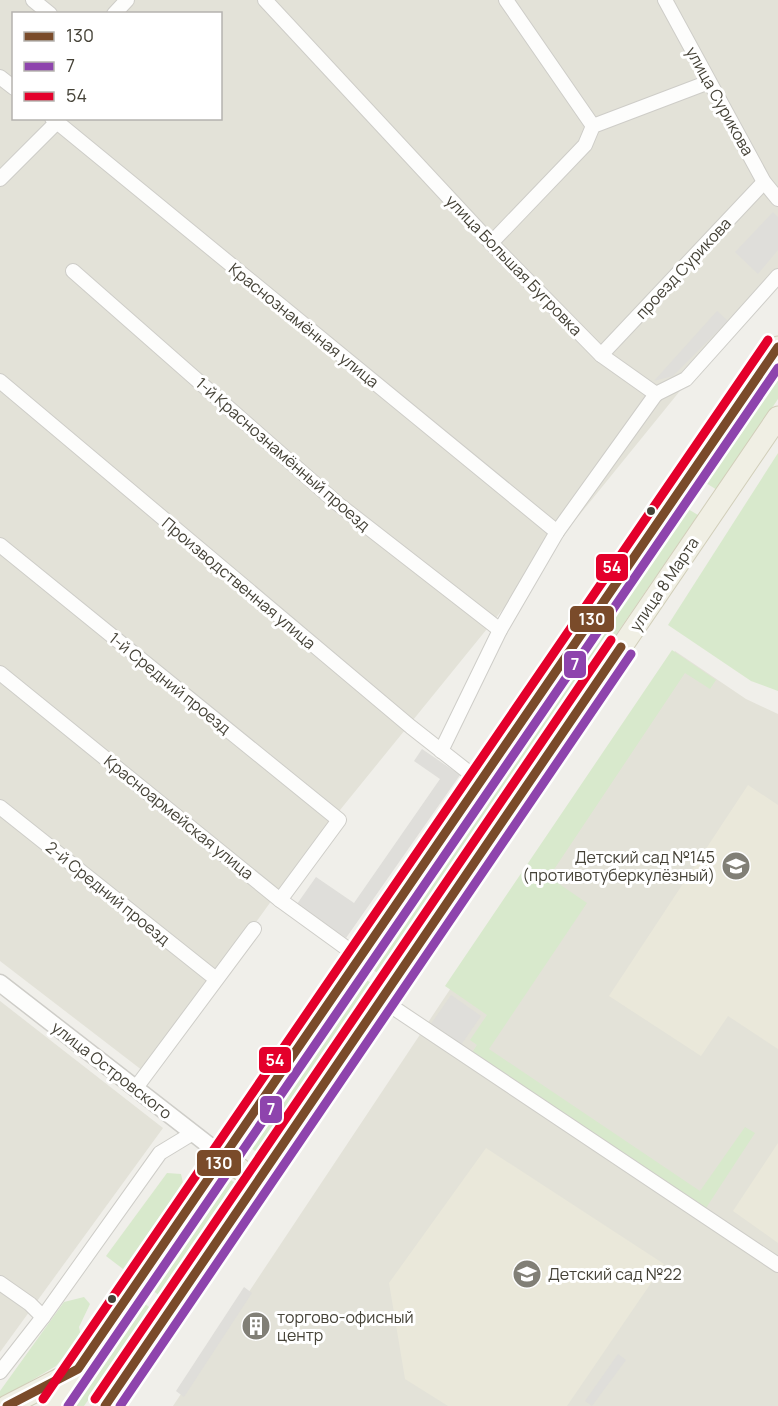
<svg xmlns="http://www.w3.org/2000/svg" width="778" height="1406" font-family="Manrope,sans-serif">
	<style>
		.residential { fill: #e3e2d8; fill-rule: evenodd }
		.education { fill: #eae8da }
		.green { fill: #d8e9cc }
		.parking { fill: #dfdeda }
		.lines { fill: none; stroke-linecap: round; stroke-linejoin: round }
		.minor-casing { stroke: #cecdc8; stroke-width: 16 }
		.tertiary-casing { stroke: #cecdc8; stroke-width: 19 }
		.primary-casing { stroke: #d1ceb9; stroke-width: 23 }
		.minor { stroke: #fdfdfc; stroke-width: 14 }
		.tertiary { stroke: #fdfdfc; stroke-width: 16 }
		.primary { stroke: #f0efe4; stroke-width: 21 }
		.bus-1-casing { stroke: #fff; stroke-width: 14 }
		.bus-2-casing { stroke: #fff; stroke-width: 14 }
		.bus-3-casing { stroke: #fff; stroke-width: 14 }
		.bus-1 { stroke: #7a4b2a; stroke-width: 9 }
		.bus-2 { stroke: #8e44ad; stroke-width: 9 }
		.bus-3 { stroke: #e4002b; stroke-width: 9 }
		.bus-dot { fill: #454237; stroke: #fff; stroke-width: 2 }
		.labels { text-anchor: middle; stroke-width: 6; stroke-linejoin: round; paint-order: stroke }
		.street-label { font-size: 16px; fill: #454237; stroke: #fff }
		.poi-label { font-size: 16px; fill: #454237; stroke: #fff; text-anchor: start }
		.line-badge { stroke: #fff; stroke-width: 2 }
		.badge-label { font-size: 16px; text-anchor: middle; font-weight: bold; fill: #fff }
	</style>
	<rect width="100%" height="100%" fill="#f0efea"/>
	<g class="residential">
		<path d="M0,0H778V270L310,847L147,1074L0,961ZM14,14H220V118H14Z"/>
		<path d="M675,651L746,699L778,714V1406H173Z"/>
		<path d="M0,1001L163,1128L0,1352Z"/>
	</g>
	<g class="education">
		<path d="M748,785L778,805V1049L728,1016L701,1056L609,996Z"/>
		<path d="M778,1143V1243L733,1211Z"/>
		<path d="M486,1148L664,1264L567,1406H448L405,1379L389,1283Z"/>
	</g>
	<g class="green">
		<path d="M778,377V399L717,490L706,483Z"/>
		<path d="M778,453V691L751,681L668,625Z"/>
		<path d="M688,509L698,515L382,976L373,970Z"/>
		<path d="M672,650L716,680L710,689L685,673L549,877L587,903L489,1049L700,1191L745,1127L755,1133L706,1208L471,1054L477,1045L470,1040L487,1015L445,986Z"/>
		<path d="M364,978L371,983L259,1154L251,1148Z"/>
		<path d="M167,1173L181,1174L183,1183L123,1269L106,1256Z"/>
		<path d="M229,1179L237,1184L160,1296L152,1290Z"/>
		<path d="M84,1297L90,1304L79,1327L81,1336L56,1366L0,1399V1391L64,1302Z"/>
		<path d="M145,1304L152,1309L84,1406H72Z"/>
	</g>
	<g class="parking">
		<path d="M773,212L778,217V250L758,274L735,252Z"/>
		<path d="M717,311L728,321L673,376L654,381Z"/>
		<path d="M422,749L460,775L346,938L297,904L316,877L354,903L440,779L414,761Z"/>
		<path d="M451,995L481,1016L461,1045L431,1024Z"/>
		<path d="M244,1287L252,1293L184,1397L176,1391Z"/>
		<path d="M618,1354L626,1360L592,1406L585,1401Z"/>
	</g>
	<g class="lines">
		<g class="minor-casing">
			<g id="minor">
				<path d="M33,0L50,14"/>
				<path d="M265,0L491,243L601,355L656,394L686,379L778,276"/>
				<path d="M506,0L593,126"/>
				<path d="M665,0L764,182L778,199"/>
				<path d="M114,14L127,0"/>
				<path d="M0,77L14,88"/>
				<path d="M52,118L557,532"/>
				<path d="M0,179L56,123V118"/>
				<path d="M491,243L585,145L593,126L709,82"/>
				<path d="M73,271L338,504L500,630"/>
				<path d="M601,355L764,182"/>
				<path d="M0,381L411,727L481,782"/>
				<path d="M0,545L339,820L280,900"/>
				<path d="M0,673L280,900L360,958"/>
				<path d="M441,751L500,630L557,532L656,394"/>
				<path d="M0,807L216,979"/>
				<path d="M382,1000L778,1265"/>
				<path d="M135,1089L254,929"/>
				<path d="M0,1283L30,1304L43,1317"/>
				<path d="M0,1372L43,1317L160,1153L193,1133"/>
			</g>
		</g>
		<g class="tertiary-casing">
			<path id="tertiary" d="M0,983L224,1157"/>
		</g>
		<g class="primary-casing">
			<g id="primary">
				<path d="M224,1157L257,1182"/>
				<path d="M7,1406L75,1371"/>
				<path d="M53,1406L778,347"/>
				<path d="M105,1406L778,417"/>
			</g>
		</g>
		<use href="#minor" class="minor"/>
		<use href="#tertiary" class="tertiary"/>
		<use href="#primary" class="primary"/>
		<g class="bus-1-casing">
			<g id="bus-1">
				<path d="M7,1406L78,1369L778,347"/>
				<path d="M105,1406L621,647"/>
			</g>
		</g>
		<g class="bus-2-casing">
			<g id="bus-2">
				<path d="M68,1406L778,368"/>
				<path d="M120,1406L631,654"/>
			</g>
		</g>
		<g class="bus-3-casing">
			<g id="bus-3">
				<path d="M43,1399L768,340"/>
				<path d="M95,1399L611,640"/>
			</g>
		</g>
		<use href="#bus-1" class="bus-1"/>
		<use href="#bus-2" class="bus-2"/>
		<use href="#bus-3" class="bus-3"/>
	</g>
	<defs>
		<g id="school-disc" transform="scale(1.5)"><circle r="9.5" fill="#817f76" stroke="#fff"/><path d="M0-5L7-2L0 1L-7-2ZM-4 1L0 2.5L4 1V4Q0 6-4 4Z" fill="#fff"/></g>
		<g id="building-disc" transform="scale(1.5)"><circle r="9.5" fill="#817f76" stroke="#fff"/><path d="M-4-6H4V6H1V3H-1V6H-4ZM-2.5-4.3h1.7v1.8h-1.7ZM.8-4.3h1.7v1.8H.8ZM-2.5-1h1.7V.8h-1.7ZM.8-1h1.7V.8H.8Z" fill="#fff"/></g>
	</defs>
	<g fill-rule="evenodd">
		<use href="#school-disc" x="736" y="866"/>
		<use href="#school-disc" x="527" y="1274"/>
		<use href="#building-disc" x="256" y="1326"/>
	</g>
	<g class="bus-dot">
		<circle cx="651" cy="511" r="5"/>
		<circle cx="112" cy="1299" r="5"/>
	</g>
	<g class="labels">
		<g class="street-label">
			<text transform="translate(720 101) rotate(61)" y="6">улица Сурикова</text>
			<text transform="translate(514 265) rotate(46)" y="6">улица Большая Бугровка</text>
			<text transform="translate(683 268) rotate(-47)" y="6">проезд Сурикова</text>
			<text transform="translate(304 325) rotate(39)" y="6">Краснознамённая улица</text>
			<text transform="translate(283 454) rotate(41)" y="6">1-й Краснознамённый проезд</text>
			<text transform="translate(239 583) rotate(40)" y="6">Производственная улица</text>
			<text transform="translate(664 584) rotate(-56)" y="6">улица 8 Марта</text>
			<text transform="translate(170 683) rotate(39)" y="6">1-й Средний проезд</text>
			<text transform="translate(179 817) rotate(39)" y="6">Красноармейская улица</text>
			<text transform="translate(108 893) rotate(39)" y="6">2-й Средний проезд</text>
			<text transform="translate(112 1070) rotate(38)" y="6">улица Островского</text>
		</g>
		<g class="poi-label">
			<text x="715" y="863" text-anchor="end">Детский сад №145<tspan x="715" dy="18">(противотуберкулёзный)</tspan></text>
			<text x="548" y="1280">Детский сад №22</text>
			<text x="277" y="1323">торгово-офисный<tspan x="277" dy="18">центр</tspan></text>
		</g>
	</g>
	<g class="line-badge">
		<rect x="595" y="553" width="34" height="29" rx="6" fill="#e4002b"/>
		<rect x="569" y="605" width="46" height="28" rx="6" fill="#7a4b2a"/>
		<rect x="563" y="650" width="24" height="29" rx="6" fill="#8e44ad"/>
		<rect x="258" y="1046" width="34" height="28" rx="6" fill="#e4002b"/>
		<rect x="259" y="1095" width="24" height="29" rx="6" fill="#8e44ad"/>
		<rect x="196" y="1149" width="46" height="28" rx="6" fill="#7a4b2a"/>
	</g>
	<g class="badge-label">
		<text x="612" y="573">54</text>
		<text x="592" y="625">130</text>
		<text x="575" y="670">7</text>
		<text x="275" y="1066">54</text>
		<text x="271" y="1115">7</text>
		<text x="219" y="1169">130</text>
	</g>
	<rect x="12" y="12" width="210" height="108" fill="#ffffff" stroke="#b5b3af" stroke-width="1.5"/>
	<rect x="24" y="32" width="30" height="9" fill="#7a4b2a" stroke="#b5b3af" stroke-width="1.5"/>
	<text x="66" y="42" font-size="18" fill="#454237">130</text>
	<rect x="24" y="62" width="30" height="9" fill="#8e44ad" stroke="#b5b3af" stroke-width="1.5"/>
	<text x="66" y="72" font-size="18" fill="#454237">7</text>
	<rect x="24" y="92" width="30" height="9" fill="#e4002b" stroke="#b5b3af" stroke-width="1.5"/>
	<text x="66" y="102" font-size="18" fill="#454237">54</text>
</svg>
